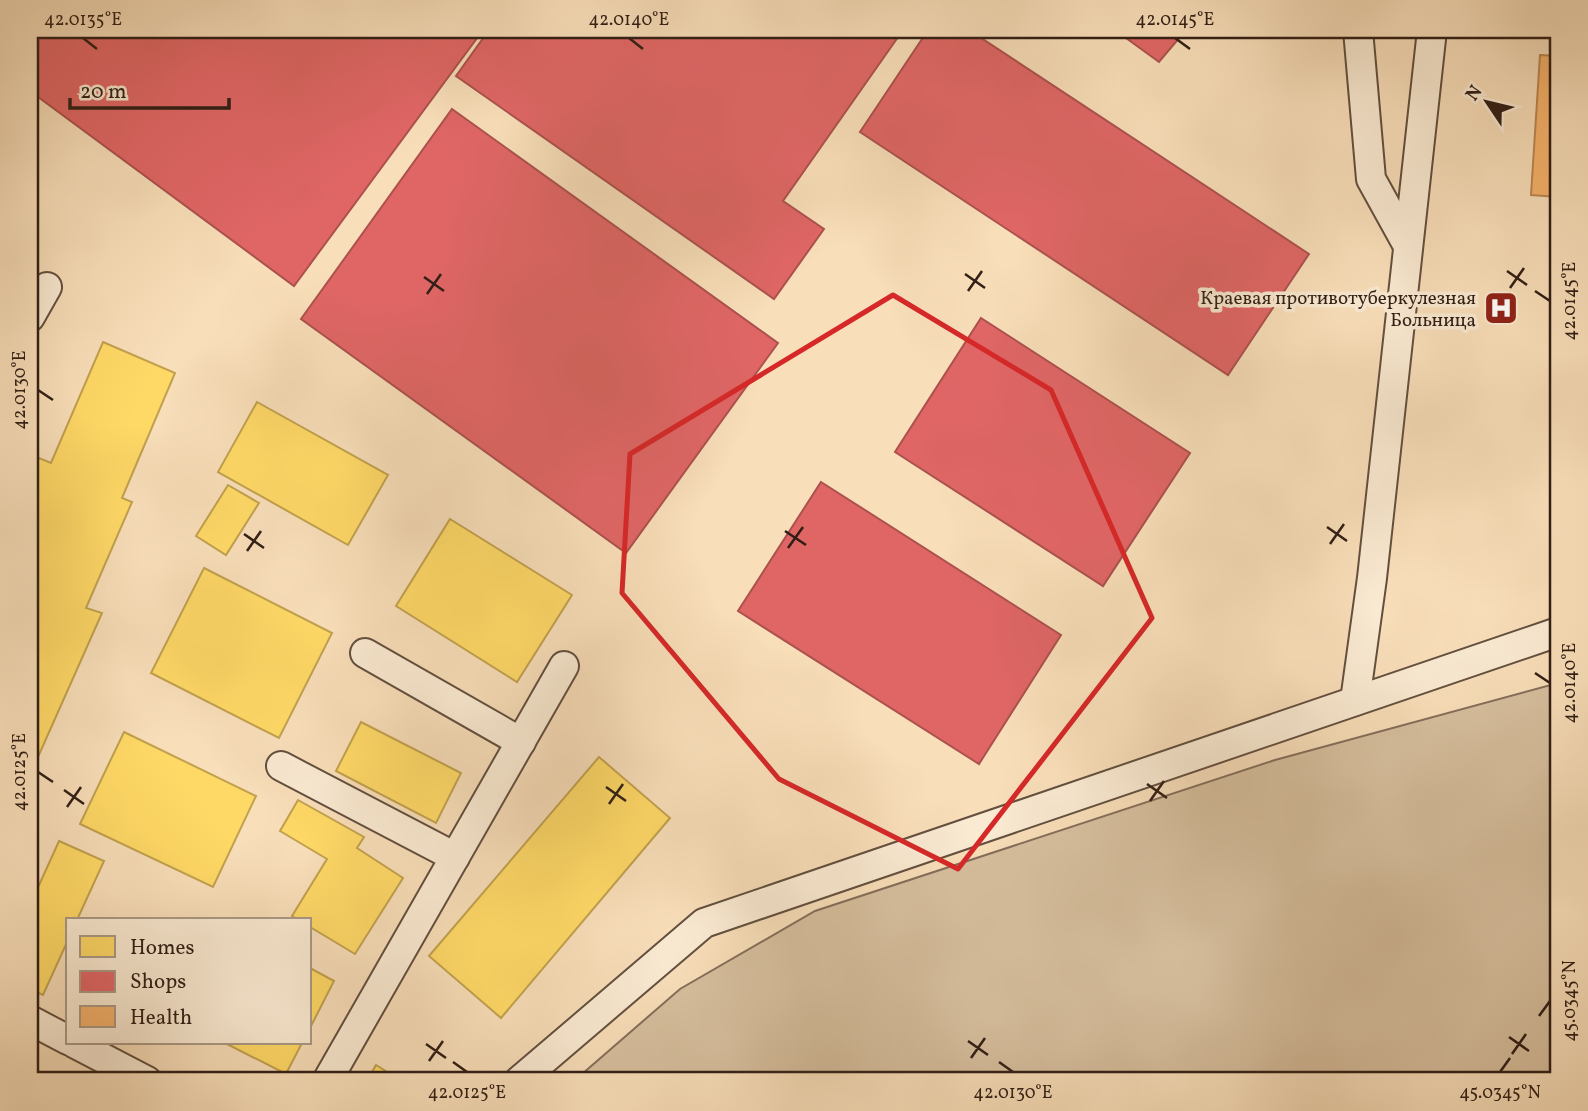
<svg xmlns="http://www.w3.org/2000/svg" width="1588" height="1111" font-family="Vollkorn,serif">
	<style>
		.green { fill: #d6be9d; stroke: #846e5a; stroke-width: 2 }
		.homes { fill: #ffd966; stroke: #c1a14e; stroke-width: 2 }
		.shops { fill: #e06666; stroke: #ac514e; stroke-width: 2 }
		.health { fill: #f6b26b; stroke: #bb8652; stroke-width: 2 }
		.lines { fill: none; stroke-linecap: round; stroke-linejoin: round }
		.service-casing { stroke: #634f3f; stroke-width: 32 }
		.service { stroke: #faead2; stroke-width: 28 }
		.marked { fill: none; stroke: #d62828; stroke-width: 5; stroke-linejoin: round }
		.ticks { fill: none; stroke: #311f16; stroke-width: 2.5 }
		.labels { text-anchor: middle; stroke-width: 7; stroke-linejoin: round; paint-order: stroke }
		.poi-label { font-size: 19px; fill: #311f16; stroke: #faead2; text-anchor: end }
		.neatline { fill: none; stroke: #311f16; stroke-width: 2.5 }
		.ticks-label { font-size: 18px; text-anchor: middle; fill: #311f16 }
	</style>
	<rect width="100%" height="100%" fill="#f8deb9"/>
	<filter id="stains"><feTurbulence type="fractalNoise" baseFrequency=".00286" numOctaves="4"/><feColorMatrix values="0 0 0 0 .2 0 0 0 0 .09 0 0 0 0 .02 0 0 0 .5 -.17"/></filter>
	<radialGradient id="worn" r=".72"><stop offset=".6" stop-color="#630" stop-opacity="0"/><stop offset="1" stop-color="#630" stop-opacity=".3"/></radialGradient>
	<path class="green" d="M1558,683V1081H574L680,989L815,911L1275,760Z"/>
	<g class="homes">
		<path d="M103,342L175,373L122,498L132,502L86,608L102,613L30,775V479L39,458L51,463Z"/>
		<path d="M257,402L388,475L348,545L218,472Z"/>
		<path d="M228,485L259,503L226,555L196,536Z"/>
		<path d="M450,519L572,595L517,682L396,606Z"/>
		<path d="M204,568L332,633L279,738L151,673Z"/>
		<path d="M361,722L461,773L436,823L336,771Z"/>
		<path d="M124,732L256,796L213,887L80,824Z"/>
		<path d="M599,757L670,818L501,1018L429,956Z"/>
		<path d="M298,800L364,837L357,848L403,878L355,954L310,927V920H299L292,916L327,859L280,831Z"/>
		<path d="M59,841L104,861L77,920H68V940L43,995L30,989V905Z"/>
		<path d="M310,968L334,981L310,1028Z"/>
		<path d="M225,1043H302L286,1074Z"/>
		<path d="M376,1065L402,1081H367Z"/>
	</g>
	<g class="shops">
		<path d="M35,30H483L294,286L30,91V37Z"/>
		<path d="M489,30H903L783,201L824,229L774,299L456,76Z"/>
		<path d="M928,30H969L1309,254L1228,375L860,132Z"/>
		<path d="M1115,30H1186L1159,62Z"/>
		<path d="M452,109L778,343L626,553L301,319Z"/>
		<path d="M981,318L1190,453L1103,586L895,452Z"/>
		<path d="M821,482L1061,635L979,764L738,611Z"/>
	</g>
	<path class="health" d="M1540,55L1558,56V197L1531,195Z"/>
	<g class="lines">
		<g class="service-casing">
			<g id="service">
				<path d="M1358,30L1371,179L1408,246"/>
				<path d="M30,317L47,287"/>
				<path d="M365,653L521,742"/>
				<path d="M1355,701L1372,578L1432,30"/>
				<path d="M281,766L455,857"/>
				<path d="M30,1020L68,1040"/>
				<path d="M74,1043L147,1081"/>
				<path d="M327,1081L564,666"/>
				<path d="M519,1081L704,923L1558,632"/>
			</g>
		</g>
		<use href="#service" class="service"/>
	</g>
	<path class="marked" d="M893,295L1051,390L1152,618L958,869L779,779L622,593L630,454Z"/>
	<path class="ticks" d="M83,38L97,49M629,38L643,49M1175,38L1190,49M1507,271L1527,285M965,274L985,288M424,277L444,291M1510,288L1524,268M968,291L982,271M1535,291L1550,301M427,294L441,274M38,390L53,400M1327,527L1347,541M785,531L806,545M244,534L264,548M1330,544L1344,524M788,548L803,527M247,551L261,531M1535,673L1550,683M38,772L53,782M1147,784L1167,798M606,787L626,801M64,790L84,804M1150,801L1164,781M609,804L623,784M67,807L81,787M1539,1016L1550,1001M1509,1037L1529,1051M968,1041L988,1055M426,1044L446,1058M1512,1054L1526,1034M971,1058L985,1038M429,1061L443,1041M453,1062L467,1072M999,1062L1013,1072M1500,1072L1510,1058"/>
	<defs>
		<g id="hospital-square" transform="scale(1.75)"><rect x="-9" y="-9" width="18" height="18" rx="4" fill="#8f2418" stroke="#faead2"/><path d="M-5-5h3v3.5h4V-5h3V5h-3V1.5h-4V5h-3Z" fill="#fff"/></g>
	</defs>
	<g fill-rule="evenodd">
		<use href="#hospital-square" x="1501" y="308"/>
	</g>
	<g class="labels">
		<g class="poi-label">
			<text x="1476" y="304">Краевая противотуберкулезная<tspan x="1476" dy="22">Больница</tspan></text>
		</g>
	</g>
	<rect width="1588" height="1111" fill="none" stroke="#f8deb9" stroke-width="77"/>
	<rect x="66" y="918" width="245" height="126" fill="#faead2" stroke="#aa9987" stroke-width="2"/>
	<rect x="80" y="936" width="35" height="21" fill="#ffd966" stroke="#aa9987" stroke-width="2"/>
	<text x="130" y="954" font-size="21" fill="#311f16">Homes</text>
	<rect x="80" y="971" width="35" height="21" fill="#e06666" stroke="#aa9987" stroke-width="2"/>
	<text x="130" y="988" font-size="21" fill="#311f16">Shops</text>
	<rect x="80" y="1006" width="35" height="21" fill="#f6b26b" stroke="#aa9987" stroke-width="2"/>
	<text x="130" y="1024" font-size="21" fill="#311f16">Health</text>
	<g transform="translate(1487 102) rotate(305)" stroke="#faead2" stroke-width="5" paint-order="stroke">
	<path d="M0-5L12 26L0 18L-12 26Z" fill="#311f16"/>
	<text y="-10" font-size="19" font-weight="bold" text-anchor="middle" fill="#311f16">N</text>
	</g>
	<path d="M70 98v10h159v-10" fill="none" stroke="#311f16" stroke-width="3.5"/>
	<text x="80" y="98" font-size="21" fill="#311f16" stroke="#faead2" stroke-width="5" paint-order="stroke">20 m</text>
	<rect x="38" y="38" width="1512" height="1034" class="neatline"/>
	<g class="ticks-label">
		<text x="83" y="25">42.0135°E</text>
		<text x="629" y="25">42.0140°E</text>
		<text x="1175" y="25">42.0145°E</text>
		<text transform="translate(1569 301) rotate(-90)" y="6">42.0145°E</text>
		<text transform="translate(19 390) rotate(-90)" y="6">42.0130°E</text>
		<text transform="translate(1569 683) rotate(-90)" y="6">42.0140°E</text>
		<text transform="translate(19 772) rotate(-90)" y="6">42.0125°E</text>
		<text transform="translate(1569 1001) rotate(-90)" y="6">45.0345°N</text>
		<text x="467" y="1098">42.0125°E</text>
		<text x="1013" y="1098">42.0130°E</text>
		<text x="1500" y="1098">45.0345°N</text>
	</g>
	<rect width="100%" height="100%" filter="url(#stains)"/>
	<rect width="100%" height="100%" fill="url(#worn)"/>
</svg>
